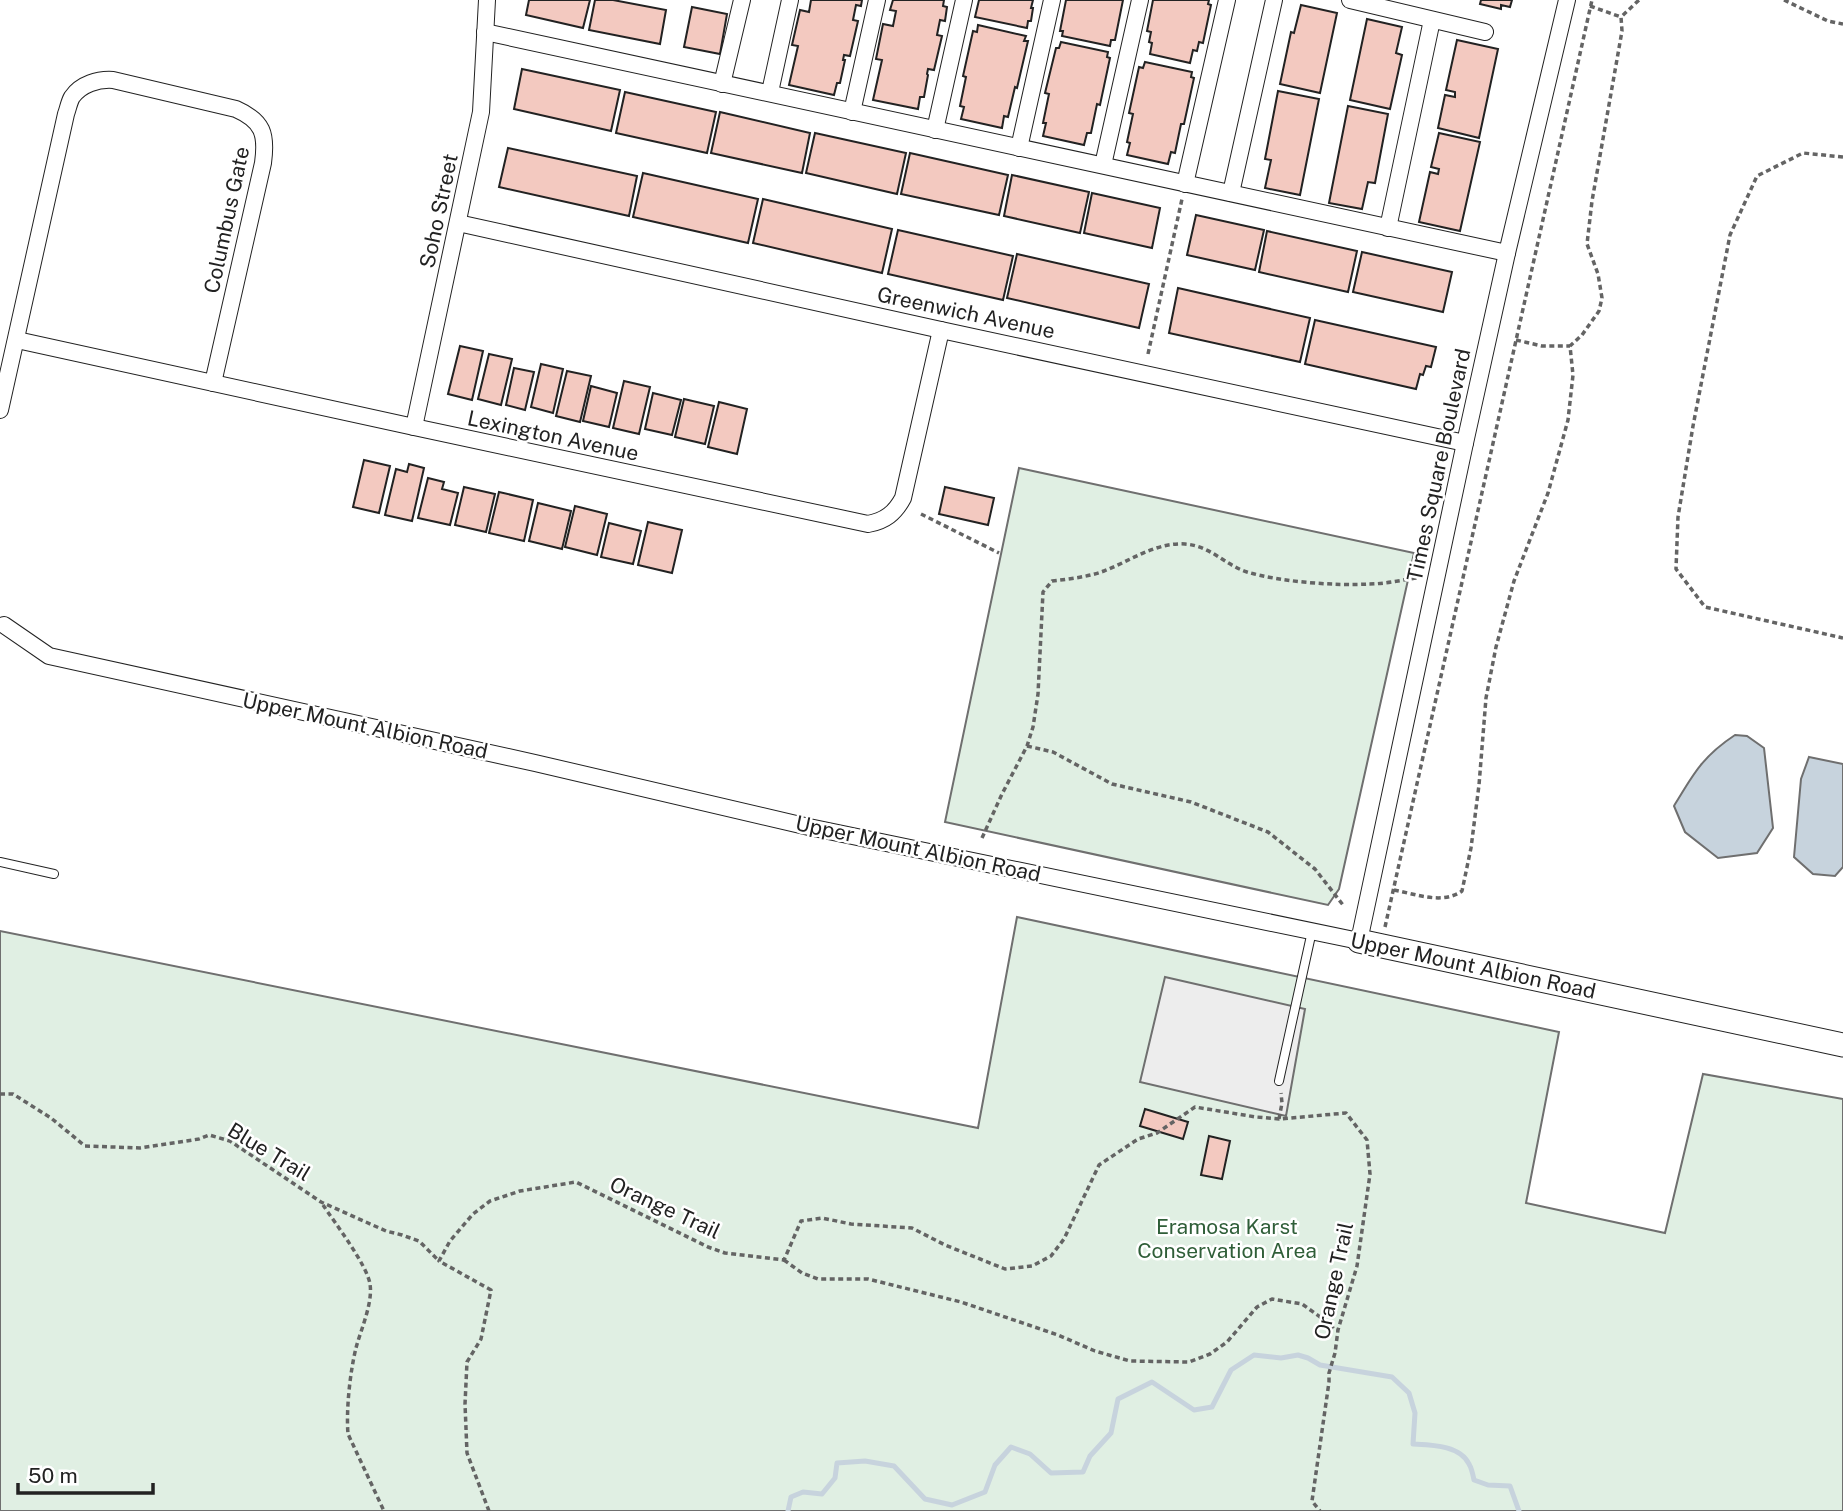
<svg xmlns="http://www.w3.org/2000/svg" width="1843" height="1511" font-family="'Public Sans',sans-serif">
	<style>
		.green { fill: #e0efe3; stroke: #6f6f6f; stroke-width: 2 }
		.parking { fill: #ededed; stroke: #6f6f6f; stroke-width: 2 }
		.water { fill: #c7d3dd; stroke: #6f6f6f; stroke-width: 2 }
		.lines { fill: none; stroke-linecap: round; stroke-linejoin: round }
		.stream { stroke: #c7d3dd; stroke-width: 5 }
		.building { fill: #f3c9c0; stroke: #222; stroke-width: 2 }
		.lane-casing { stroke: #222; stroke-width: 10 }
		.street-casing { stroke: #222; stroke-width: 18 }
		.secondary-casing { stroke: #222; stroke-width: 25 }
		.path { stroke: #646464; stroke-width: 3.5; stroke-dasharray: 5 3.5; stroke-linecap: butt }
		.lane { stroke: #fff; stroke-width: 8 }
		.street { stroke: #fff; stroke-width: 16 }
		.secondary { stroke: #fff; stroke-width: 23 }
		.labels { text-anchor: middle; stroke-width: 5; stroke-linejoin: round; paint-order: stroke }
		.street-label { font-size: 21px; fill: #222; stroke: #fff }
		.park-label { font-size: 21px; fill: #2f5e38; stroke: #fff }
	</style>
	<rect width="100%" height="100%" fill="#fff"/>
	<g class="green">
		<path d="M1019,468L1414,553L1339,889L1328,905L945,822Z"/>
		<path d="M1017,917L1559,1032L1526,1203L1665,1233L1703,1074L1843,1099V1511H0V931L978,1128Z"/>
	</g>
	<path class="parking" d="M1165,977L1305,1009L1286,1116L1140,1082Z"/>
	<g class="water">
		<path d="M1735,735L1747,736L1764,748L1773,828L1757,853L1718,858L1685,832L1674,806C1693,774 1703,756 1735,735Z"/>
		<path d="M1809,757L1843,764V867L1835,876L1813,874L1794,857L1801,779Z"/>
	</g>
	<g class="lines">
		<path class="stream" d="M788,1511L791,1497L803,1492L822,1494L835,1478L837,1463L865,1461L894,1466L925,1499L952,1505L985,1492L995,1465L1011,1447L1030,1454L1051,1473L1083,1472L1090,1456L1111,1433L1118,1399L1152,1382L1194,1410L1212,1407L1231,1370L1254,1355L1281,1358L1298,1355L1308,1358L1320,1365L1392,1377L1409,1393L1415,1413L1413,1444C1431,1445 1460,1445 1469,1464C1472,1469 1473,1475 1474,1480L1488,1485L1510,1486L1519,1511"/>
	</g>
	<g class="building">
		<path d="M529,0H590L583,28L526,15Z"/>
		<path d="M595,0H613L666,10L660,44L589,30Z"/>
		<path d="M811,0H862L861,6L856,5L853,20L858,21L850,56L844,55L843,60H845L840,83H837L834,95L789,85L798,46L792,45L800,10L809,12Z"/>
		<path d="M893,0H944L943,6L947,7L945,21L940,20L937,35L942,36L934,70L928,69L927,74L928,75L924,97H920L918,109L873,100L882,60L876,59L883,24L893,26L896,11L890,10Z"/>
		<path d="M979,0H1033L1031,8H1033L1031,21H1028L1027,28L975,17Z"/>
		<path d="M1066,0H1123L1115,40H1111L1110,46L1062,36L1063,31H1060Z"/>
		<path d="M1153,0H1209L1208,4L1211,5L1203,43L1199,42L1197,51L1193,50L1190,63L1150,54L1152,43L1149,42L1151,32L1147,31Z"/>
		<path d="M1481,0H1512L1510,7L1501,5V9L1480,4Z"/>
		<path d="M1301,5L1337,13L1320,93L1280,84L1291,32L1294,33Z"/>
		<path d="M692,7L727,14L720,54L684,47Z"/>
		<path d="M1367,19L1402,27L1396,53L1402,55L1390,109L1350,100Z"/>
		<path d="M978,25L1026,36L1024,41H1028L1017,88L1015,87L1008,117L1004,116L1002,128L961,119L964,107L960,106L966,77L963,76L973,31L977,32Z"/>
		<path d="M1457,40L1498,49L1479,138L1438,128L1445,95L1455,97V92L1446,90Z"/>
		<path d="M1061,42L1108,52L1107,57L1110,58L1100,105L1097,104L1091,133H1087L1084,145L1043,136L1046,123H1043L1049,94L1045,93L1056,48H1059Z"/>
		<path d="M1145,62L1192,72L1191,77L1194,78L1184,124H1181L1175,153L1171,152L1168,164L1127,155L1130,143L1127,142L1133,114L1129,113L1139,67L1143,68Z"/>
		<path d="M522,69L620,90L611,131L514,109Z"/>
		<path d="M1278,91L1319,99L1300,195L1265,188L1271,160L1265,159Z"/>
		<path d="M625,92L716,112L707,153L616,133Z"/>
		<path d="M1348,106L1388,114L1375,183L1368,182L1362,209L1329,203Z"/>
		<path d="M720,112L810,133L802,173L711,153Z"/>
		<path d="M815,133L906,153L897,194L806,173Z"/>
		<path d="M1439,133L1480,142L1460,231L1419,222L1430,172L1438,174L1439,169L1431,167Z"/>
		<path d="M508,148L637,176L629,216L499,187Z"/>
		<path d="M910,153L1008,175L999,215L901,194Z"/>
		<path d="M643,173L758,199L748,243L633,217Z"/>
		<path d="M1012,175L1089,192L1080,233L1004,216Z"/>
		<path d="M1092,193L1160,208L1152,248L1084,233Z"/>
		<path d="M763,199L892,229L882,273L753,243Z"/>
		<path d="M1196,215L1264,230L1255,270L1187,255Z"/>
		<path d="M898,230L1013,256L1003,300L888,274Z"/>
		<path d="M1267,231L1357,251L1348,292L1259,272Z"/>
		<path d="M1362,252L1452,272L1443,312L1353,292Z"/>
		<path d="M1017,254L1149,284L1139,328L1007,298Z"/>
		<path d="M1178,288L1310,318L1300,362L1169,333Z"/>
		<path d="M1315,320L1436,347L1431,367L1426,366L1423,375L1420,374L1416,389L1305,364Z"/>
		<path d="M460,346L483,351L472,400L448,394Z"/>
		<path d="M489,354L512,359L501,405L478,399Z"/>
		<path d="M541,364L563,369L553,413L531,407Z"/>
		<path d="M514,368L534,372L525,410L506,405Z"/>
		<path d="M567,371L591,376L580,422L556,416Z"/>
		<path d="M624,381L650,387L639,434L613,428Z"/>
		<path d="M591,386L617,393L609,427L583,421Z"/>
		<path d="M653,393L681,400L672,435L645,429Z"/>
		<path d="M684,399L714,406L705,444L675,437Z"/>
		<path d="M719,402L747,409L737,454L708,447Z"/>
		<path d="M364,460L390,466L379,513L353,507Z"/>
		<path d="M409,464L424,468L412,521L385,515L396,469L407,472Z"/>
		<path d="M428,478L444,482L442,489L458,493L450,525L418,518Z"/>
		<path d="M464,487L495,494L486,532L455,525Z"/>
		<path d="M945,487L994,498L988,525L939,514Z"/>
		<path d="M499,492L533,500L524,541L489,533Z"/>
		<path d="M538,503L571,511L562,549L529,541Z"/>
		<path d="M575,506L607,514L597,555L565,547Z"/>
		<path d="M648,522L682,530L672,573L638,565Z"/>
		<path d="M609,523L641,531L633,564L601,557Z"/>
		<path d="M1145,1109L1188,1122L1183,1139L1140,1126Z"/>
		<path d="M1209,1136L1230,1141L1222,1179L1201,1175Z"/>
	</g>
	<g class="lines">
		<g class="lane-casing">
			<g id="lane">
				<path d="M0,862L54,874"/>
				<path d="M1279,1081L1312,931"/>
			</g>
		</g>
		<g class="street-casing">
			<g id="street">
				<path d="M1350,0L1485,32"/>
				<path d="M485,32L1507,253"/>
				<path d="M722,84L742,0"/>
				<path d="M770,92L790,0"/>
				<path d="M852,112L877,0"/>
				<path d="M935,130L964,0"/>
				<path d="M1019,148L1052,0"/>
				<path d="M1103,165L1140,0"/>
				<path d="M1185,184L1227,0"/>
				<path d="M1231,193L1274,0"/>
				<path d="M458,223L941,330L1465,443"/>
				<path d="M1388,228L1432,20"/>
				<path d="M17,340L414,427L868,524C885,521 895,513 903,498L941,330"/>
				<path d="M0,410L66,114C68,109 69,102 72,97C81,84 98,79 113,80L236,109C263,121 267,134 263,163L213,383"/>
				<path d="M414,427L481,112L487,0"/>
				<path d="M4,625L49,656L535,763L809,827L1359,941L1465,443L1507,253L1567,0"/>
			</g>
		</g>
		<g class="secondary-casing">
			<path id="secondary" d="M1359,941L1843,1045"/>
		</g>
		<g class="path">
			<path d="M1784,0L1828,21L1843,24"/>
			<path d="M1590,6L1621,17"/>
			<path d="M1843,157L1803,153L1757,176L1730,235L1693,426L1678,517L1676,569L1705,607L1843,638"/>
			<path d="M1516,340L1542,346H1570"/>
			<path d="M1148,354L1182,199"/>
			<path d="M921,514L999,553"/>
			<path d="M1027,746L1053,752L1112,784L1191,802L1268,832L1315,869L1343,905"/>
			<path d="M982,838L1002,794L1027,746L1033,727L1038,694L1043,592L1052,581C1069,579 1088,577 1104,571C1130,561 1156,542 1185,544C1211,546 1225,565 1247,572C1281,582 1335,586 1369,584C1385,584 1401,580 1417,578"/>
			<path d="M1394,890C1416,894 1442,905 1462,891L1471,848L1479,785L1486,698L1496,647L1514,581L1548,493L1568,420L1573,375L1570,346L1582,335L1599,311L1602,298L1598,274L1587,244L1592,201L1622,31L1621,17L1639,0"/>
			<path d="M1385,927L1592,0"/>
			<path d="M0,1094H13L51,1118L85,1146L140,1148L199,1139L209,1135L230,1141L321,1202L386,1231L402,1235L419,1241L439,1261"/>
			<path d="M1279,1119L1282,1103L1281,1093"/>
			<path d="M323,1205C335,1223 367,1265 370,1284C373,1303 361,1329 356,1348C350,1372 346,1410 348,1434L384,1511"/>
			<path d="M784,1260L802,1273L818,1279H868L961,1302L1058,1335L1095,1351L1130,1361L1189,1362L1210,1354L1227,1342L1257,1307L1272,1299L1302,1304L1330,1324L1334,1329L1338,1330"/>
			<path d="M489,1511L467,1453L465,1404L467,1362L481,1339L491,1290L439,1261L450,1241L473,1214L490,1201L520,1191L576,1182L708,1247L725,1253L784,1260L801,1221L822,1218L851,1224L912,1228L945,1245L1005,1269L1032,1266L1051,1256L1064,1239L1099,1165L1138,1139L1157,1133L1195,1107L1256,1117L1279,1119L1346,1113L1367,1140L1370,1174L1357,1266L1338,1330L1335,1353L1329,1373V1382L1312,1501L1320,1511"/>
		</g>
		<use href="#lane" class="lane"/>
		<use href="#street" class="street"/>
		<use href="#secondary" class="secondary"/>
	</g>
	<g class="labels">
		<g class="street-label">
			<text transform="translate(439 211) rotate(-78)" y="7">Soho Street</text>
			<text transform="translate(227 220) rotate(-78)" y="7">Columbus Gate</text>
			<text transform="translate(966 313) rotate(12)" y="7">Greenwich Avenue</text>
			<text transform="translate(553 436) rotate(12)" y="7">Lexington Avenue</text>
			<text transform="translate(1439 465) rotate(-78)" y="7">Times Square Boulevard</text>
			<text transform="translate(365 726) rotate(12)" y="7">Upper Mount Albion Road</text>
			<text transform="translate(918 849) rotate(12)" y="7">Upper Mount Albion Road</text>
			<text transform="translate(1473 966) rotate(12)" y="7">Upper Mount Albion Road</text>
			<text transform="translate(269 1152) rotate(31)" y="7">Blue Trail</text>
			<text transform="translate(665 1208) rotate(25)" y="7">Orange Trail</text>
			<text transform="translate(1334 1281) rotate(-78)" y="7">Orange Trail</text>
		</g>
		<g class="park-label">
			<text x="1227" y="1234">Eramosa Karst<tspan x="1227" dy="24">Conservation Area</tspan></text>
		</g>
	</g>
	<path d="M18 1483v10h135v-10" fill="none" stroke="#222222" stroke-width="3.5"/>
	<text x="28" y="1483" font-size="21" fill="#222222" stroke="#ffffff" stroke-width="5" paint-order="stroke">50 m</text>
</svg>
